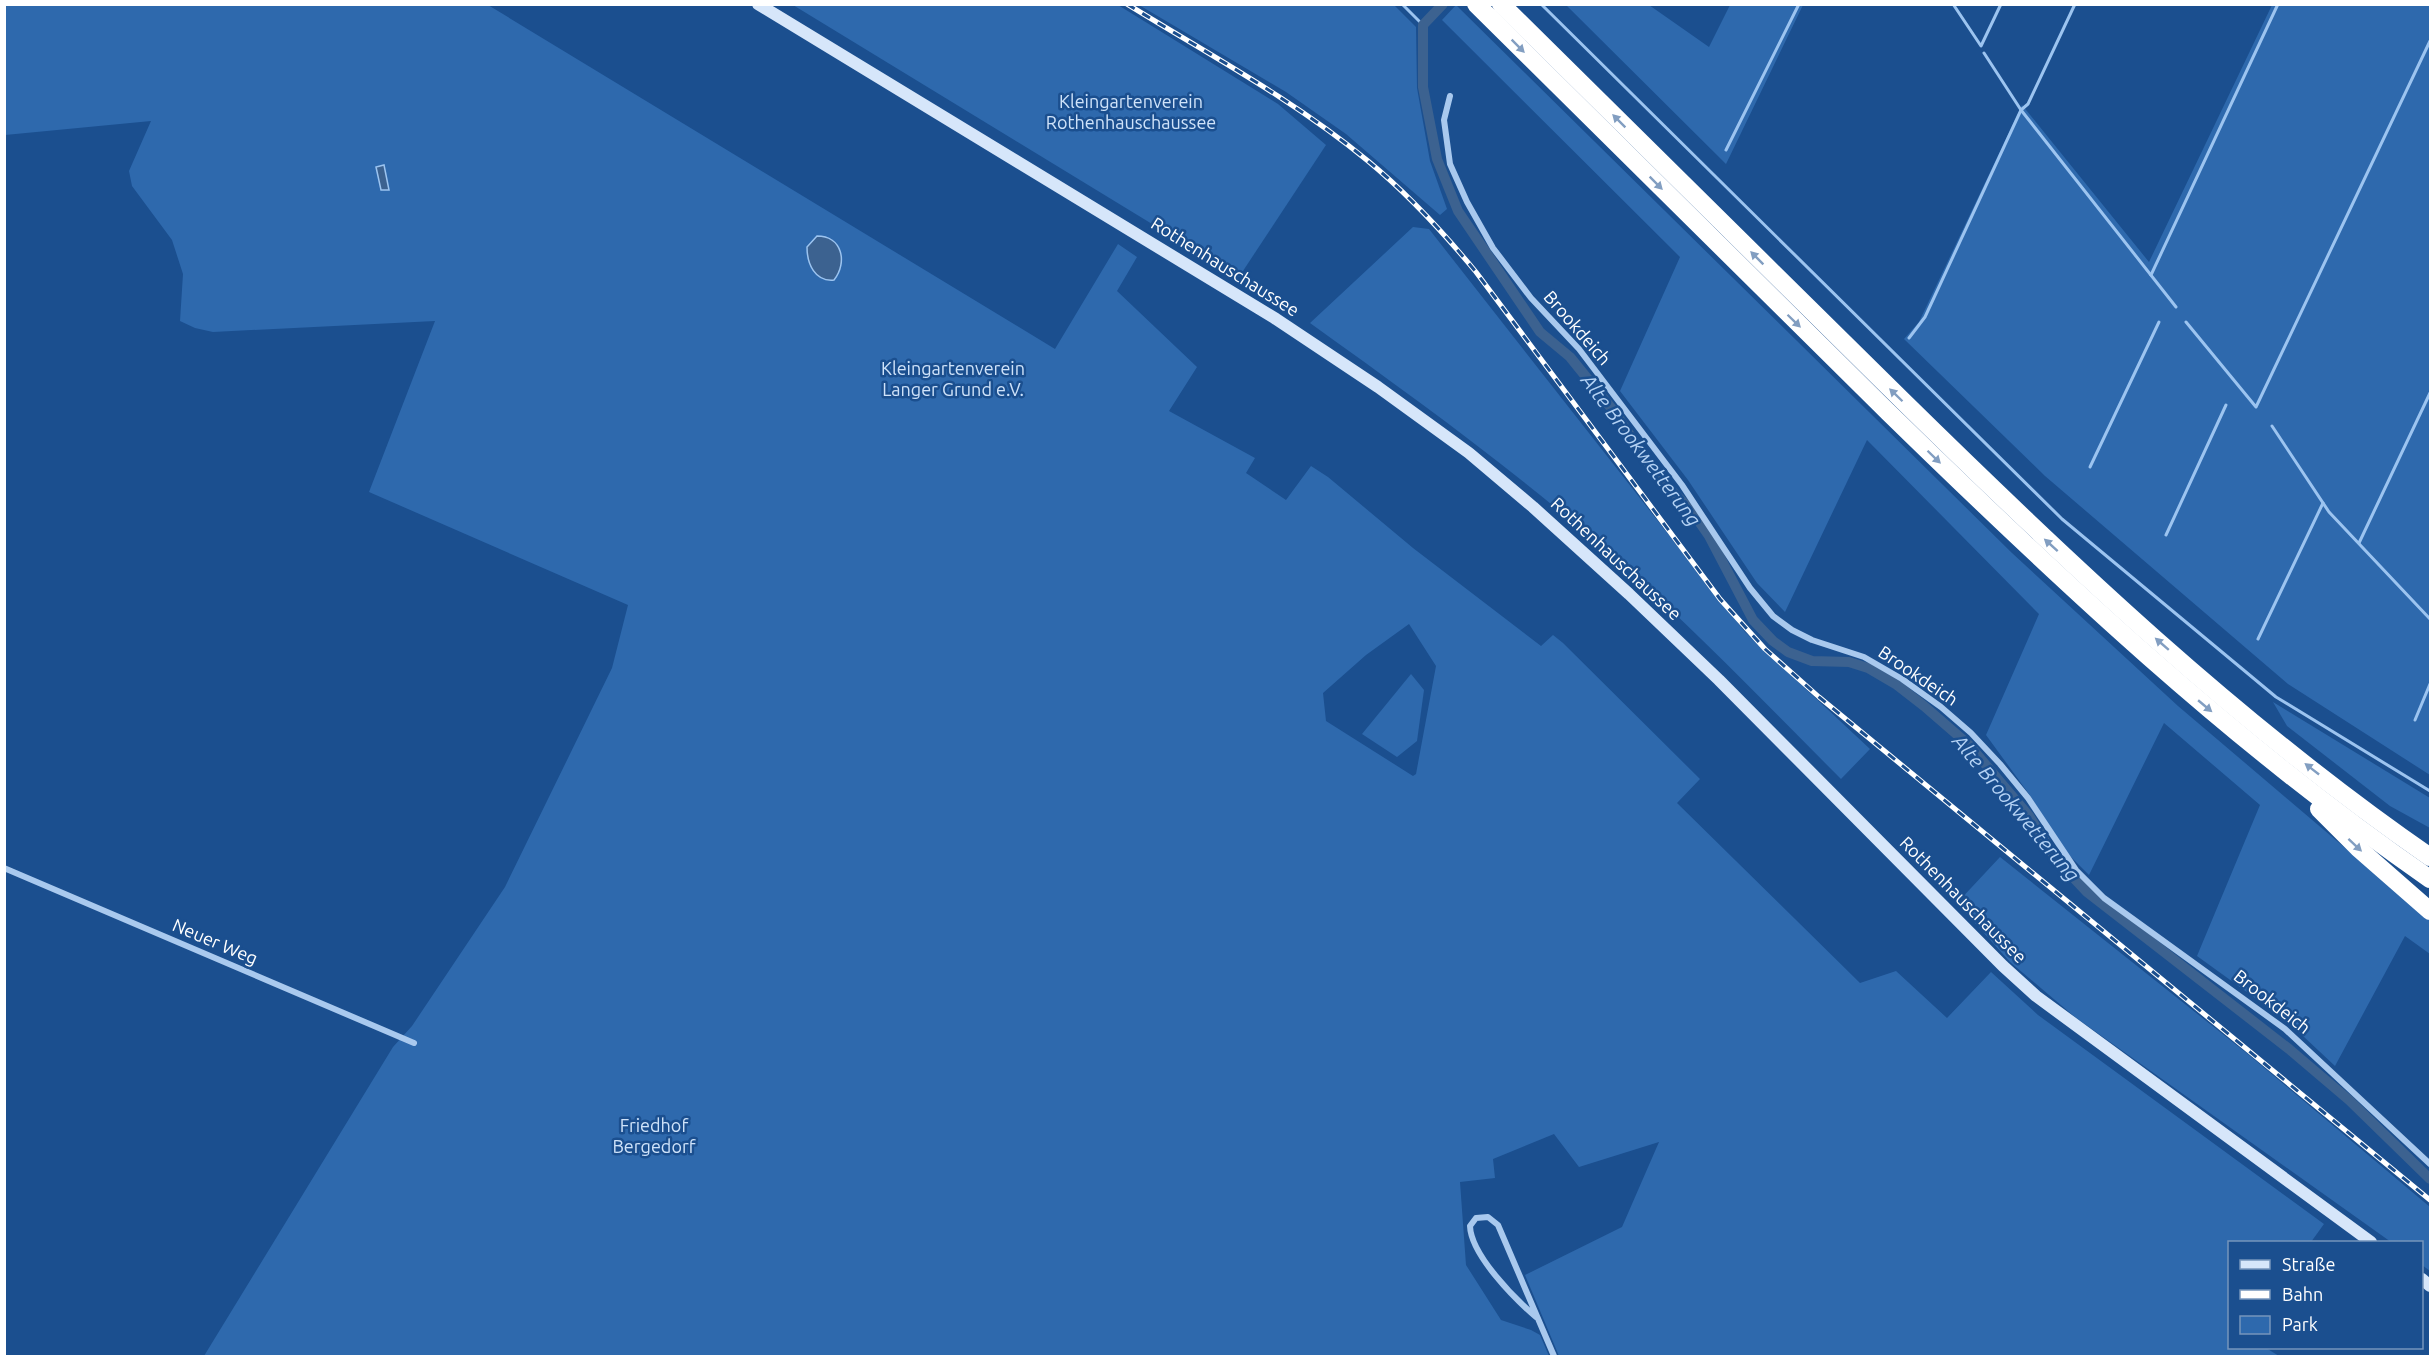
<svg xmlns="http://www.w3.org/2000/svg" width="2435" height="1361" font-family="Ubuntu,sans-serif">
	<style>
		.green { fill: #2e69ad; fill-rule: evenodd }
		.water { fill: #3c6290; stroke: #9cc4f0; stroke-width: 1.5 }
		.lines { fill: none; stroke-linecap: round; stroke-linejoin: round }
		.stream { stroke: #9cc4f0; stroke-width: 3 }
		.canal { stroke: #3c6290; stroke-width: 10 }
		.street { stroke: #a9c9ee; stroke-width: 6 }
		.secondary { stroke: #d6e6fa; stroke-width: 12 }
		.highway { stroke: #fff; stroke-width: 18 }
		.rail-casing { stroke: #fff; stroke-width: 5 }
		.rail { stroke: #1b4f8f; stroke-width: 3; stroke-dasharray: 9; stroke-linecap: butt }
		.oneway { fill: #829ec1 }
		.labels { text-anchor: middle; stroke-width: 5; stroke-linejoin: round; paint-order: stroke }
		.park-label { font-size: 18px; fill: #cfe3fa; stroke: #1b4f8f }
		.street-label { font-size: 18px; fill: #fff; stroke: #1b4f8f }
		.water-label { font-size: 20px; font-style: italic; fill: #b5d3f5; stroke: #1b4f8f }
	</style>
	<rect width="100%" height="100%" fill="#1b4f8f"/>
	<g class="green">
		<path d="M5,5H488L1055,349L1118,244L1137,257L1117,291L1197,367L1169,411L1255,458L1246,473L1286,500L1311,466L1328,477L1413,548L1541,646L1553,635L1563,643L1700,779L1677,803L1860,983L1896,971L1947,1018L1991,972L2038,1015L2324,1224L2311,1242H2230V1348H2266L2279,1356H1559L1525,1275L1622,1227L1659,1142L1579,1167L1554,1134L1493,1159L1495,1178L1460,1182L1466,1265L1501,1320L1531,1330L1540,1335L1549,1356H204L393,1047L412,1026L505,887L612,668L628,605L369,492L435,321L213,332L195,328L180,321L183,274L172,240L132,186L129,171L151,121L5,135ZM1409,624L1436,666L1416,774L1413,776L1326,721L1323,693L1366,655Z"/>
		<path d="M793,5H1118L1278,104L1326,145L1239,277Z"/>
		<path d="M1139,5H1394L1416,27L1417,88L1430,161L1447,209L1440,215L1346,134L1286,92Z"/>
		<path d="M1456,5L2012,553L2178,706L2430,920V954L2405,936L2335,1066L2287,1021L2197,956L2260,805L2164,723L2089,875L2065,851L2029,794L1986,735L2039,614L1867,440L1785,612L1757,583L1688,480L1620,391L1680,257L1442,20Z"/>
		<path d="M1566,5H1649L1709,47L1730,5H1803L1726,164Z"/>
		<path d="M2272,5H2430V775L2288,684L2045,476L1904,339L1919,322L2022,105L2149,262Z"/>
		<path d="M1413,227L1429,229L1745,632L1870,749L1841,779C1772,710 1703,638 1630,572C1530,481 1420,402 1310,323Z"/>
		<path d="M1411,674L1424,690L1417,741L1397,757L1362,734Z"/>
		<path d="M2273,702L2430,798V828L2390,806L2287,726Z"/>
		<path d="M2000,857L2249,1055L2430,1207V1271L2422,1265V1242H2391L2075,1017L2010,962L1957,903Z"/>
	</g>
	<g class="water">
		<path d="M384,165L389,190H381L376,167Z"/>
		<path d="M817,236C842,236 848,262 834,280C815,282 807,264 807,247Z"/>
	</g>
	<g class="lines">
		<g class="stream">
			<path d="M1402,4L1423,25"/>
			<path d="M1541,4L2062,519L2276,697L2430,791"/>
			<path d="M1953,4L1981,46L2001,4"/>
			<path d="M2428,4L2430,5"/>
			<path d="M1984,53L2021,110L2176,307"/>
			<path d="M1726,150L1799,4"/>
			<path d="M2151,275L2278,4"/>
			<path d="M2186,322L2256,407L2430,41"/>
			<path d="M1909,338L1925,317L2021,110L2028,104L2075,4"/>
			<path d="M2272,426L2329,512L2430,619"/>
			<path d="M2090,467L2159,322"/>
			<path d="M2166,535L2226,405"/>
			<path d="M2359,543L2430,393"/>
			<path d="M2258,639L2323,503"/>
			<path d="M2415,720L2430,684"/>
		</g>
		<path class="canal" d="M1443,4L1423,25V87L1437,159L1458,211L1540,332L1570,357L1616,414L1657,476L1691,510L1709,536L1753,620L1773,641L1788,652L1812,661L1849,662L1868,668L1897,685L1924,706L1969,745L2029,816L2056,859L2087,892L2289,1049L2349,1100L2430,1179"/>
		<g class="street">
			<path d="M1450,96L1444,120L1450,164L1467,202L1493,248L1531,298L1579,349L1682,485L1750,588L1773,616L1792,630L1812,640L1864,657L1902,679L1941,707L1971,733L2000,764L2028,798L2076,870L2104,898L2285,1029L2430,1164"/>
			<path d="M4,868L414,1043"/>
			<path d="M1536,1317C1515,1299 1471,1255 1470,1226L1476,1218L1488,1217L1498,1225L1554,1356"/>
		</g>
		<g class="secondary">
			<path d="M758,4L1276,319L1378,387L1469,453L1533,507L1629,594L1719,680L2003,966L2036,996L2371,1242"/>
			<path d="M2422,1279L2430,1286"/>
		</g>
		<g class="highway">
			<path d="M1476,4C1613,141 1750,277 1888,412C2059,579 2233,743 2430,879"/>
			<path d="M1501,4C1635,137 1769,270 1903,401C2069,564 2239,725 2430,857"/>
			<path d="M2319,809L2358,848L2430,911"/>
		</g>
		<g class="rail-casing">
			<path id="rail" d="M1127,4C1208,54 1294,100 1368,161C1408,194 1443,232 1476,272L1720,599L1765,649L1819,697L2430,1200"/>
		</g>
		<use href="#rail" class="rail"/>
	</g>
	<defs><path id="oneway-solid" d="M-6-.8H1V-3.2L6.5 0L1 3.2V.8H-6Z" transform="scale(1.5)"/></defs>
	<g class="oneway">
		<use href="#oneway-solid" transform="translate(1518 46) rotate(45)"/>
		<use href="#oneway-solid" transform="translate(1619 121) rotate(-135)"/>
		<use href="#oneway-solid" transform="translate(1656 183) rotate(45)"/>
		<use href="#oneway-solid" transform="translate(1757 258) rotate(-135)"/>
		<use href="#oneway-solid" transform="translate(1794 321) rotate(44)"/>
		<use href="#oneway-solid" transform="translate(1896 395) rotate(-136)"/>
		<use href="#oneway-solid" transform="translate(1934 457) rotate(44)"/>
		<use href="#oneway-solid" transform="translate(2051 545) rotate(-138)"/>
		<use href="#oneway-solid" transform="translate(2162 644) rotate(-139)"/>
		<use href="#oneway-solid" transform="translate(2205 706) rotate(40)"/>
		<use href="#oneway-solid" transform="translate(2312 769) rotate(-142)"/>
		<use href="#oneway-solid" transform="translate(2355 845) rotate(43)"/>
	</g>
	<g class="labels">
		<g class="park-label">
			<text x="1131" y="108">Kleingartenverein<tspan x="1131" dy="21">Rothenhauschaussee</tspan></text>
			<text x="953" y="375">Kleingartenverein<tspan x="953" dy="21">Langer Grund e.V.</tspan></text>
			<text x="654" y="1132">Friedhof<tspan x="654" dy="21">Bergedorf</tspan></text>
		</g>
		<g class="street-label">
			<text transform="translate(1225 267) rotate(32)" y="6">Rothenhauschaussee</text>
			<text transform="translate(1577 328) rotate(49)" y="6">Brookdeich</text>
			<text transform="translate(1616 559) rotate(43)" y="6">Rothenhauschaussee</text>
			<text transform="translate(1918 676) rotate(34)" y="6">Brookdeich</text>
			<text transform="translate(1963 900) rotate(45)" y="6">Rothenhauschaussee</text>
			<text transform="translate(215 942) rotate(23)" y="6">Neuer Weg</text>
			<text transform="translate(2272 1002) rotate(38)" y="6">Brookdeich</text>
		</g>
		<g class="water-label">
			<text transform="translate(1641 450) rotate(53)" y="7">Alte Brookwetterung</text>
			<text transform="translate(2016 808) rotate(50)" y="7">Alte Brookwetterung</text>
		</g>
	</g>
	<rect width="2435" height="1361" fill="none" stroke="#ffffff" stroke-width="12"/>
	<rect x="2228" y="1241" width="195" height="108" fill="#1b4f8f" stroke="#7695bc" stroke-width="1.5"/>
	<rect x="2240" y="1260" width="30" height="9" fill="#d6e6fa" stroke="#7695bc" stroke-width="1.5"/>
	<text x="2282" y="1271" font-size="18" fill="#ffffff">Straße</text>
	<rect x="2240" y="1290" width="30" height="9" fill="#ffffff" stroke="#7695bc" stroke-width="1.5"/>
	<text x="2282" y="1301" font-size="18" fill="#ffffff">Bahn</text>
	<rect x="2240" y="1316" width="30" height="18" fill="#2e69ad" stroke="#7695bc" stroke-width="1.5"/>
	<text x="2282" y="1331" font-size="18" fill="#ffffff">Park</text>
</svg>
